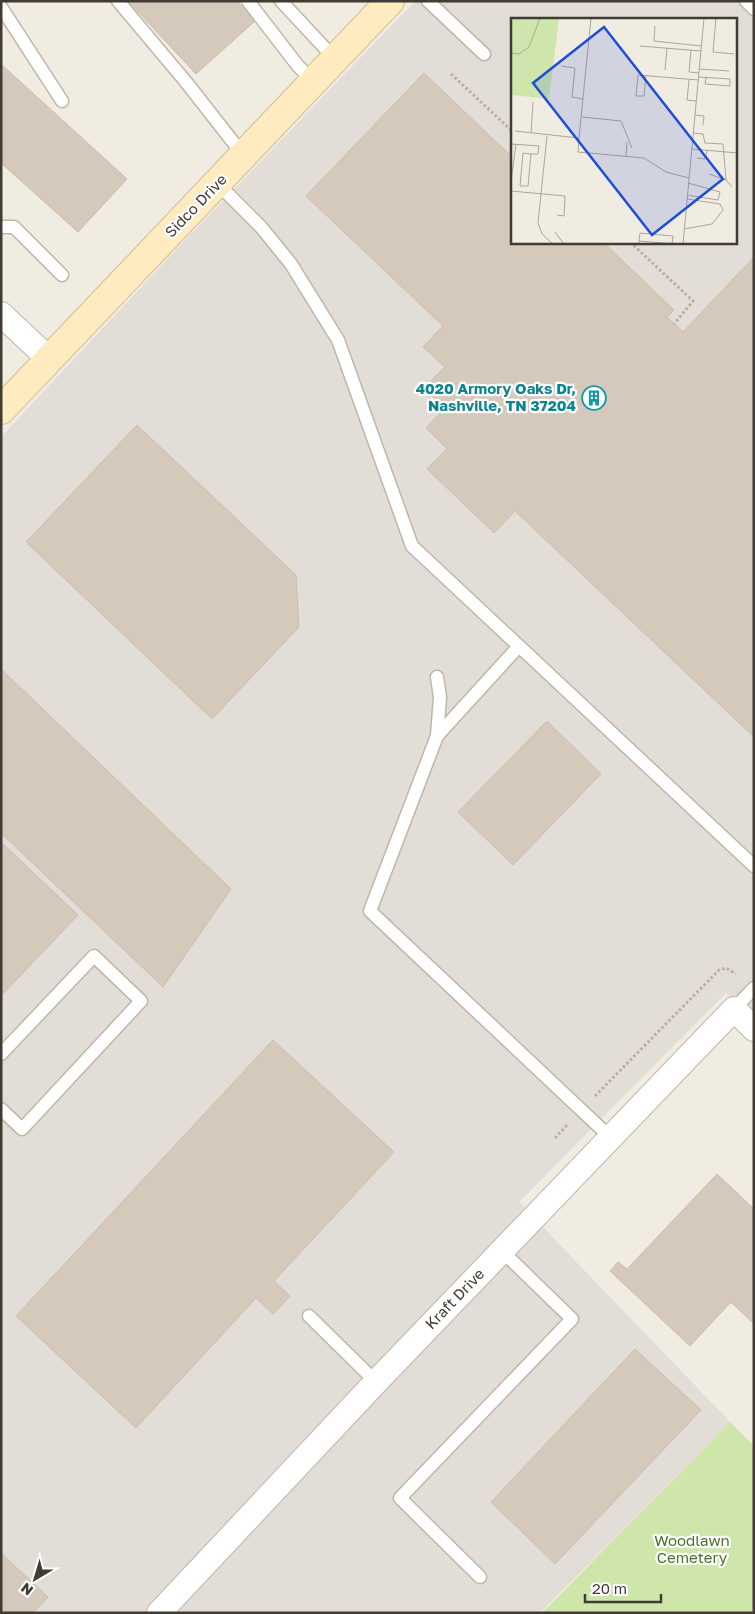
<svg xmlns="http://www.w3.org/2000/svg" width="755" height="1614" font-family="'Golos Text',sans-serif">
	<style>
		.industrial { fill: #e2ddd7; fill-rule: evenodd }
		.green { fill: #cee6aa }
		.building { fill: #d5c9bb; stroke: #cdbeab }
		.lines { fill: none; stroke-linecap: round; stroke-linejoin: round }
		.lane-casing { stroke: #bfb6a8; stroke-width: 15 }
		.street-casing { stroke: #bfb6a8; stroke-width: 26 }
		.secondary-casing { stroke: #d1bd92; stroke-width: 30 }
		.path { stroke: #bdae96; stroke-width: 3; stroke-dasharray: 2.5 2.5; stroke-linecap: butt }
		.lane { stroke: #fff; stroke-width: 12 }
		.street { stroke: #fff; stroke-width: 24 }
		.secondary { stroke: #feebbf; stroke-width: 28 }
		.labels { text-anchor: middle; stroke-width: 4.5; stroke-linejoin: round; paint-order: stroke }
		.street-label { font-size: 15px; fill: #423b33; stroke: #fff }
		.culture-label { font-size: 15px; font-weight: bold; fill: #0d838f; stroke: #fff; text-anchor: end }
		.park-label { font-size: 15px; fill: #487228; stroke: #fff }
		.inset-road { fill: none; stroke: #aba59c; stroke-width: 1 }
		.view { fill: #1d4ed8; fill-opacity: 0.15; stroke: #1d4ed8; stroke-width: 2.5 }
		.inset-edge { fill: none; stroke: #423b33; stroke-width: 2.5 }
	</style>
	<rect width="100%" height="100%" fill="#f1ece2"/>
	<path class="industrial" d="M415,1H754V1018L726,993L519,1202L730,1422L540,1613H1V437L187,238ZM512,19H736V242H512Z"/>
	<path class="green" d="M730,1422L754,1446V1613H542Z"/>
	<g class="building">
		<path d="M128,1H237L255,21L196,74Z"/>
		<path d="M1,64L127,179L78,232L1,163Z"/>
		<path d="M424,73L512,157V242H603L674,310L667,317L683,332L754,257V737L515,511L494,533L427,469L447,449L426,428L445,408L424,388L445,367L423,347L443,326L306,196Z"/>
		<path d="M137,425L296,575L299,627L212,719L26,542Z"/>
		<path d="M1,669L231,889L163,987L1,833Z"/>
		<path d="M547,721L601,774L513,865L458,812Z"/>
		<path d="M1,842L78,915L1,996Z"/>
		<path d="M273,1040L394,1152L274,1281L290,1296L273,1314L256,1298L136,1428L16,1316Z"/>
		<path d="M717,1174L754,1209V1324L731,1302L690,1346L610,1271L618,1262L627,1269Z"/>
		<path d="M635,1349L701,1410L555,1564L491,1502Z"/>
		<path d="M1,1553L48,1597L33,1613H1Z"/>
	</g>
	<g class="lines">
		<g class="lane-casing">
			<g id="lane">
				<path d="M118,1L186,82L244,156"/>
				<path d="M248,1L298,66L314,82"/>
				<path d="M281,1L335,59"/>
				<path d="M428,1L484,54"/>
				<path d="M746,1L754,9"/>
				<path d="M1,7L62,101"/>
				<path d="M218,184L261,227L291,264L338,340L412,546L754,866"/>
				<path d="M1,227H14L62,275"/>
				<path d="M437,677L440,697L437,736L370,911L610,1137"/>
				<path d="M437,736L519,646"/>
				<path d="M734,1009L754,988"/>
				<path d="M1,1054L94,956L141,1001L22,1129L1,1109"/>
				<path d="M309,1316L376,1382"/>
				<path d="M480,1577L400,1498L572,1319L502,1251"/>
			</g>
		</g>
		<g class="street-casing">
			<g id="street">
				<path d="M1,314L49,359"/>
				<path d="M159,1613L376,1382L734,1009L754,1029"/>
			</g>
		</g>
		<g class="secondary-casing">
			<path id="secondary" d="M1,410L390,1"/>
		</g>
		<g class="path">
			<path d="M451,74L512,131"/>
			<path d="M630,242L693,301L674,324"/>
			<path d="M595,1096L719,970L726,968L736,974"/>
			<path d="M555,1138L568,1124"/>
		</g>
		<use href="#lane" class="lane"/>
		<use href="#street" class="street"/>
		<use href="#secondary" class="secondary"/>
	</g>
	<defs>
		<g id="building-ring" transform="scale(1.25)"><circle r="9.5" fill="#fff" stroke="#0f9aa8" stroke-width="1.5"/><path d="M-4-6H4V6H1V3H-1V6H-4ZM-2.5-4.3h1.7v1.8h-1.7ZM.8-4.3h1.7v1.8H.8ZM-2.5-1h1.7V.8h-1.7ZM.8-1h1.7V.8H.8Z" fill="#0f9aa8"/></g>
	</defs>
	<g fill-rule="evenodd">
		<use href="#building-ring" x="594" y="398"/>
	</g>
	<g class="labels">
		<g class="street-label">
			<text transform="translate(196 206) rotate(-46)" y="5">Sidco Drive</text>
			<text transform="translate(455 1299) rotate(-46)" y="5">Kraft Drive</text>
		</g>
		<g class="culture-label">
			<text x="576" y="394">4020 Armory Oaks Dr,<tspan x="576" dy="17">Nashville, TN 37204</tspan></text>
		</g>
		<g class="park-label">
			<text x="692" y="1546">Woodlawn<tspan x="692" dy="17">Cemetery</tspan></text>
		</g>
	</g>
	<g transform="translate(511 18)">
		<rect width="226" height="226" fill="#f1ece2"/>
		<path d="M0,0H48L38,81L0,77Z" fill="#cee6aa"/>
		<path class="inset-road" d="M205,0L202,34L223,36M144,8L143,23L190,28M129,28L190,33M180,32L178,54L188,55M0,35L8,36L18,29L29,0M50,48L64,50L61,79L72,81M188,51L218,53M154,52L156,30M135,57L133,78H125L127,57L187,62M187,59L219,61V68L194,66L195,59M178,62L176,82L185,83M184,97L193,98L192,107M71,99L110,103L121,130M4,113L68,120L80,0M20,115L22,84M182,115L192,116L194,125L212,126L215,162L221,169M36,118L27,205L31,216L42,226M68,120L67,134L133,140L155,154L178,160M0,126L28,128L27,136H20M181,131L227,135M12,135L20,136L17,168H9ZM115,139L116,124M186,140L194,141L196,133M198,156L215,162M0,163L5,126M0,173L54,178L53,198L46,197M176,177L207,182L209,174L177,165M173,211L201,206L212,192L209,186L176,181M44,214L53,226M128,223L129,215L162,218L161,226M128,226V223L165,226M172,226L193,0"/>
		<path class="view" d="M93,9L212,161L141,217L22,65Z"/>
		<rect width="226" height="226" class="inset-edge"/>
	</g>
	<rect width="755" height="1614" fill="none" stroke="#423b33" stroke-width="5"/>
	<g transform="translate(35 1579) rotate(218)" stroke="#ffffff" stroke-width="4" paint-order="stroke">
	<path d="M0-4L9 19L0 12L-9 19Z" fill="#423b33"/>
	<text y="-8" font-size="14" font-weight="bold" text-anchor="middle" fill="#423b33">N</text>
	</g>
	<path d="M585 1594v8h76v-8" fill="none" stroke="#423b33" stroke-width="2.5"/>
	<text x="592" y="1594" font-size="15" fill="#423b33" stroke="#ffffff" stroke-width="4" paint-order="stroke">20 m</text>
</svg>
